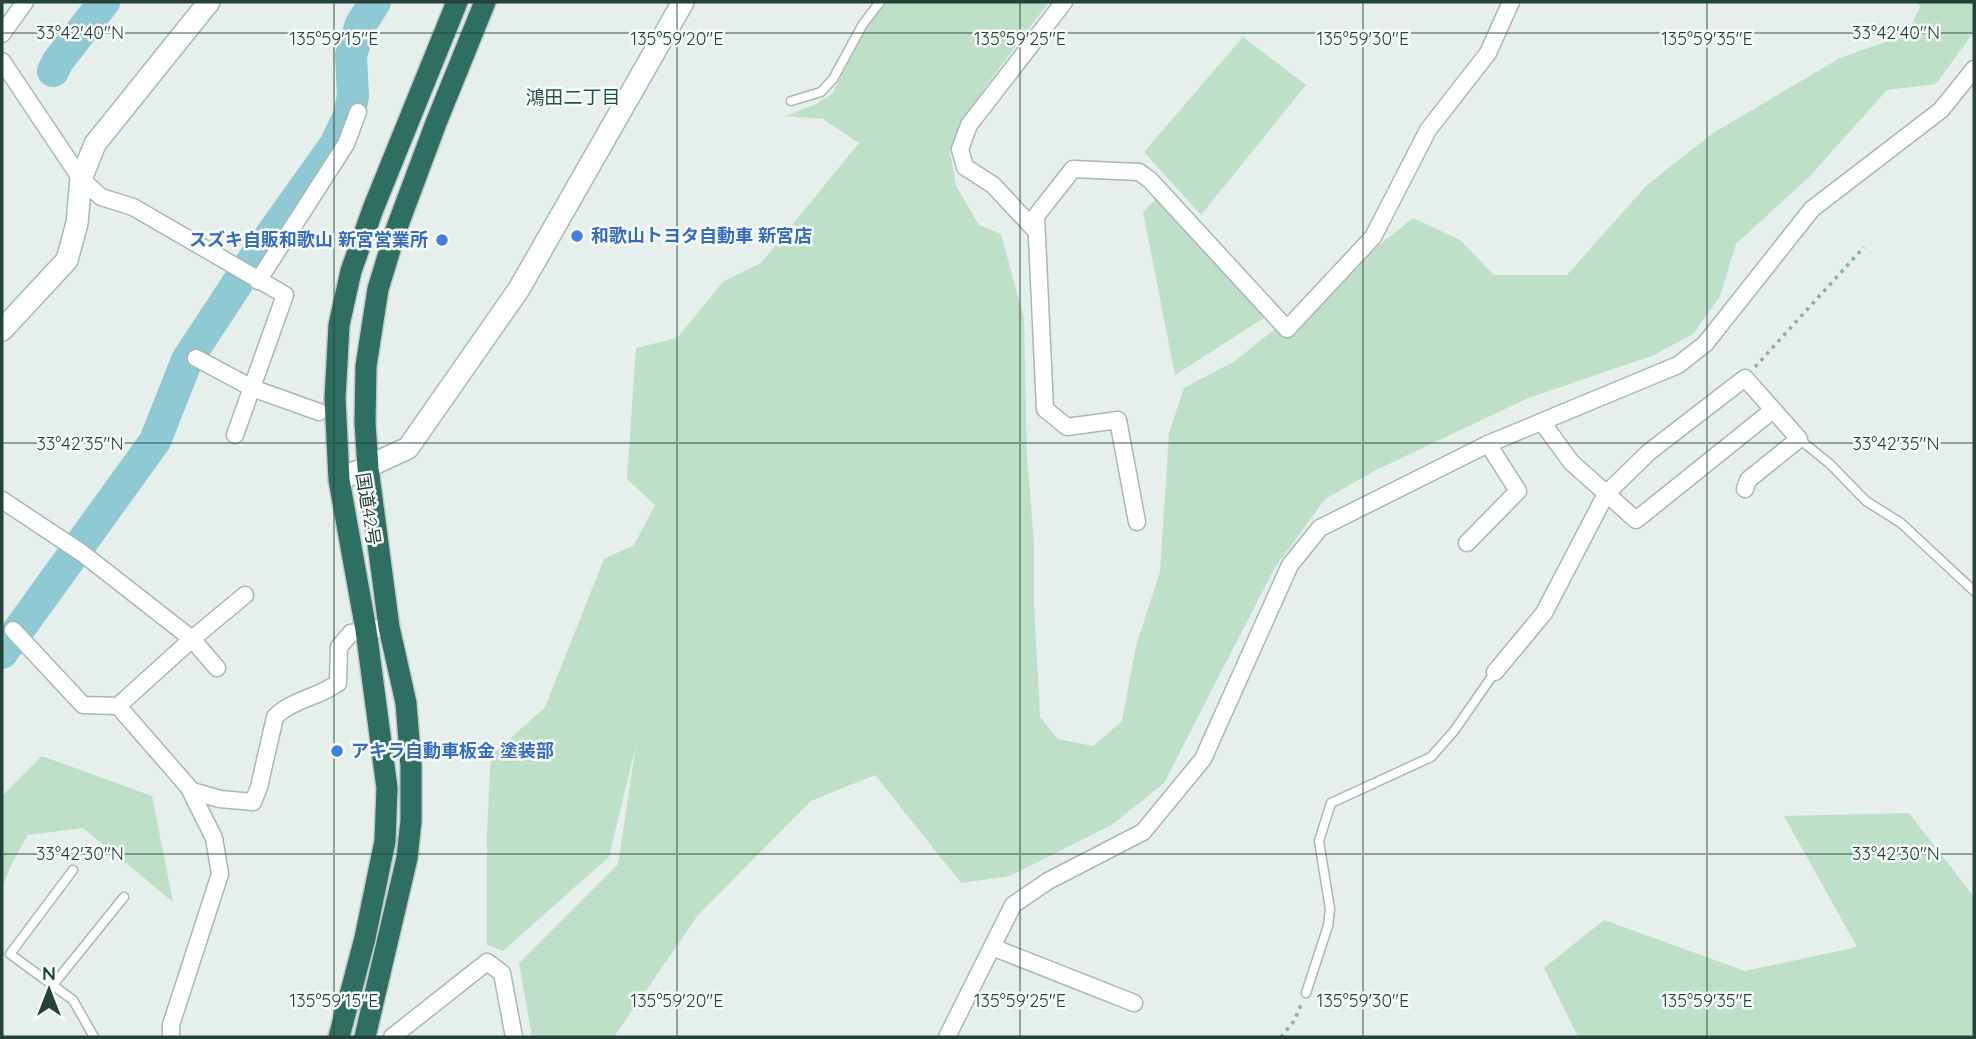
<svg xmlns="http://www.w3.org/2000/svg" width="1976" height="1039" font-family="Quicksand,'Noto Sans JP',sans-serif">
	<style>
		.green { fill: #bfe0c8 }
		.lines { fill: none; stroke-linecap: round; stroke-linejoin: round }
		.river { stroke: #8ec9d4; stroke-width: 32 }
		.lane-casing { stroke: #a8b8b2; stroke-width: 11 }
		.street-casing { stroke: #a8b8b2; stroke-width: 19 }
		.secondary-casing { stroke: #a4bbb3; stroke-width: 24 }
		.highway-casing { stroke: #c2cac8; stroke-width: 24 }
		.path { stroke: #86b3a5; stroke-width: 3.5; stroke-dasharray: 3.5 5; stroke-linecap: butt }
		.lane { stroke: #fff; stroke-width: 8 }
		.street { stroke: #fff; stroke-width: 16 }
		.secondary { stroke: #fff; stroke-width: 21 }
		.highway { stroke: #2f6f62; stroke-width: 21 }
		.ticks { fill: none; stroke: #24423a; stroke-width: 2; stroke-opacity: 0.45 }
		.shop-dot { fill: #3f7fe0; stroke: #f7fbf9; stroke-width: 2.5 }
		.labels { text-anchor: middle; stroke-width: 5; stroke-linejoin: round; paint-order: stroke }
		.shop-label { font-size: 18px; font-weight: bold; fill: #366cbe; stroke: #f7fbf9; text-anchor: start }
		.street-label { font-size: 18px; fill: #24423a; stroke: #f7fbf9 }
		.neighbourhood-label { font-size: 19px; fill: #1f5548; stroke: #f7fbf9 }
		.ticks-label { font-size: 18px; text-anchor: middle; fill: #24423a; stroke: #f7fbf9; stroke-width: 5; stroke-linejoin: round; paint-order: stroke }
	</style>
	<rect width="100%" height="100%" fill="#e6efeb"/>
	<g class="green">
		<path d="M879,2H1049L986,86L950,151L956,186L979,225L1001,234L1024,318L1027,458L1034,542V605L1040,717L1058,739L1093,746L1122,721L1136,646L1160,572L1169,433L1184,388L1235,361L1413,218L1460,240L1494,275H1567L1647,185L1713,133L1840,58L1907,34L1920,7L1917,2H1974L1973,33L1936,84L1887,90L1809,177L1736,244L1720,296L1693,334L1652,356L1528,398L1376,470L1325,499L1274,569L1164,783L1113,824L1010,876L961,883L875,775L811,801L698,915L614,1037H532L519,963L618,864L636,745L609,857L503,951L487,945V829L491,756L545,707L604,559L634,545L655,505L627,479L636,348L677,338L724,281L761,263L859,143L823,119L785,116L814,105L832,94Z"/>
		<path d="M1243,37L1306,85L1201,215L1144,152Z"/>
		<path d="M1157,198L1267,316L1175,375L1143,212Z"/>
		<path d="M42,756L152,796L173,902L83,828L28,835L12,863L2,888V796Z"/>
		<path d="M1909,813L1974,897V1037H1578L1544,968L1604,920L1745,971L1857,947L1784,816Z"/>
	</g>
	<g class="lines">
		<g class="river">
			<path d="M53,71L58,61L104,2"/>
			<path d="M2,653L155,441L187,360L248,267L335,145L349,116L353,96L351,55L361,24L375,2"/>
		</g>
		<g class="lane-casing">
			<g id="lane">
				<path d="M791,101L821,92L833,79L863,24L880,2"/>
				<path d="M1799,439L1830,464L1866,501L1901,523L1974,591"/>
				<path d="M73,870L10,954L73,1000L94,1037"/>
				<path d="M53,985L124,897"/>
				<path d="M1306,993L1328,926L1330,909L1319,841L1331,803L1431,757L1454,731L1495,672"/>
			</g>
		</g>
		<g class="street-casing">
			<g id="street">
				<path d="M2,34L25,2"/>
				<path d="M2,61L81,179L101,197L133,207L285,295L235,435"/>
				<path d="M1036,231L993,185L965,167L960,149L969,125L1064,2"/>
				<path d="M258,281L346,144L358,112"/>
				<path d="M196,358L252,388L319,412"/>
				<path d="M1542,422L1571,462L1636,520L1773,410"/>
				<path d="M2,500L82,553L192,639L118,706L192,791L220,799L253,802L259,787L275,717C291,700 319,697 338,683L339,647L351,633L389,627"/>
				<path d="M1137,522L1118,420L1067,427L1045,409L1036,216L1073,169L1139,172L1150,180L1287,329L1373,237L1428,130L1488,53L1511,2"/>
				<path d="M1467,543L1518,491L1488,444"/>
				<path d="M13,630L83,705L118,706"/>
				<path d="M217,668L192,639L245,595"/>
				<path d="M1495,672L1544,613L1606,494L1649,452L1745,378L1799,439L1748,480L1745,489"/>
				<path d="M992,947L1134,1003"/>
				<path d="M171,1037V1025L220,874L214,838L189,788"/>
				<path d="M392,1037L487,962L502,973L514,1037"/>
				<path d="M947,1037L1013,905L1048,881L1143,832L1203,759L1290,565L1320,528L1488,444L1678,365L1705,344L1812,209L1941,110L1974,69"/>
			</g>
		</g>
		<g class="secondary-casing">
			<g id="secondary">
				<path d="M2,330L67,260L77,223L81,179L95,144L209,2"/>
				<path d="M339,480L408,448L519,289L683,2"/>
			</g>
		</g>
		<g class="highway-casing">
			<g id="highway">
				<path d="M339,1037L365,938L385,841L387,788L366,630L339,480L335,399L339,325L351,271L373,209L457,2"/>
				<path d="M365,1037L407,858L411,821V766L406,703L389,627L368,468L365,423L366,366L378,289L396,230L436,123L485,2"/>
			</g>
		</g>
		<g class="path">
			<path d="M1755,367L1864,247"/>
			<path d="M1281,1037L1294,1021L1301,1005"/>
		</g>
		<use href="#lane" class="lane"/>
		<use href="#street" class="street"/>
		<use href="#secondary" class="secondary"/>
		<use href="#highway" class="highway"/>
	</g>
	<path class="ticks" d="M334,2V1037M677,2V1037M1020,2V1037M1363,2V1037M1707,2V1037M2,33H1974M2,443H1974M2,854H1974"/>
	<g class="shop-dot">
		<circle cx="577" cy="236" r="7"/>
		<circle cx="442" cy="240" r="7"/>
		<circle cx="337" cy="751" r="7"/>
	</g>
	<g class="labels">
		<g class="shop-label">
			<text x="591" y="242">和歌山トヨタ自動車 新宮店</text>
			<text x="428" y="246" text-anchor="end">スズキ自販和歌山 新宮営業所</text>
			<text x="351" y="757">アキラ自動車板金 塗装部</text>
		</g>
		<g class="street-label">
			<text transform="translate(368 509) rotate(81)" y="6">国道42号</text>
		</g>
		<g class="neighbourhood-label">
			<text x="573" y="104">鴻田二丁目</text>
		</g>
	</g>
	<g class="ticks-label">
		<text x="80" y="39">33°42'40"N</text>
		<text x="1896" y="39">33°42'40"N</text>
		<text x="334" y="45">135°59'15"E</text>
		<text x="677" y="45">135°59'20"E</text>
		<text x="1020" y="45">135°59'25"E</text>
		<text x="1363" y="45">135°59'30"E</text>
		<text x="1707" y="45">135°59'35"E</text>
		<text x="80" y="450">33°42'35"N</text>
		<text x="1896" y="450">33°42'35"N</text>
		<text x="80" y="860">33°42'30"N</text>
		<text x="1896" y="860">33°42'30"N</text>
		<text x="334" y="1007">135°59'15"E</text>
		<text x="677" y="1007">135°59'20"E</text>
		<text x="1020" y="1007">135°59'25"E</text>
		<text x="1363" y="1007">135°59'30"E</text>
		<text x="1707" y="1007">135°59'35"E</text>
	</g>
	<rect width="1976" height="1039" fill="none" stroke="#24423a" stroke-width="7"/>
	<g transform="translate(49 990)" stroke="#f7fbf9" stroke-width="5" paint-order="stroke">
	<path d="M0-5L12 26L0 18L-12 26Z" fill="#24423a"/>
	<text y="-10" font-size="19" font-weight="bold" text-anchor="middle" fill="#24423a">N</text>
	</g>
</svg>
